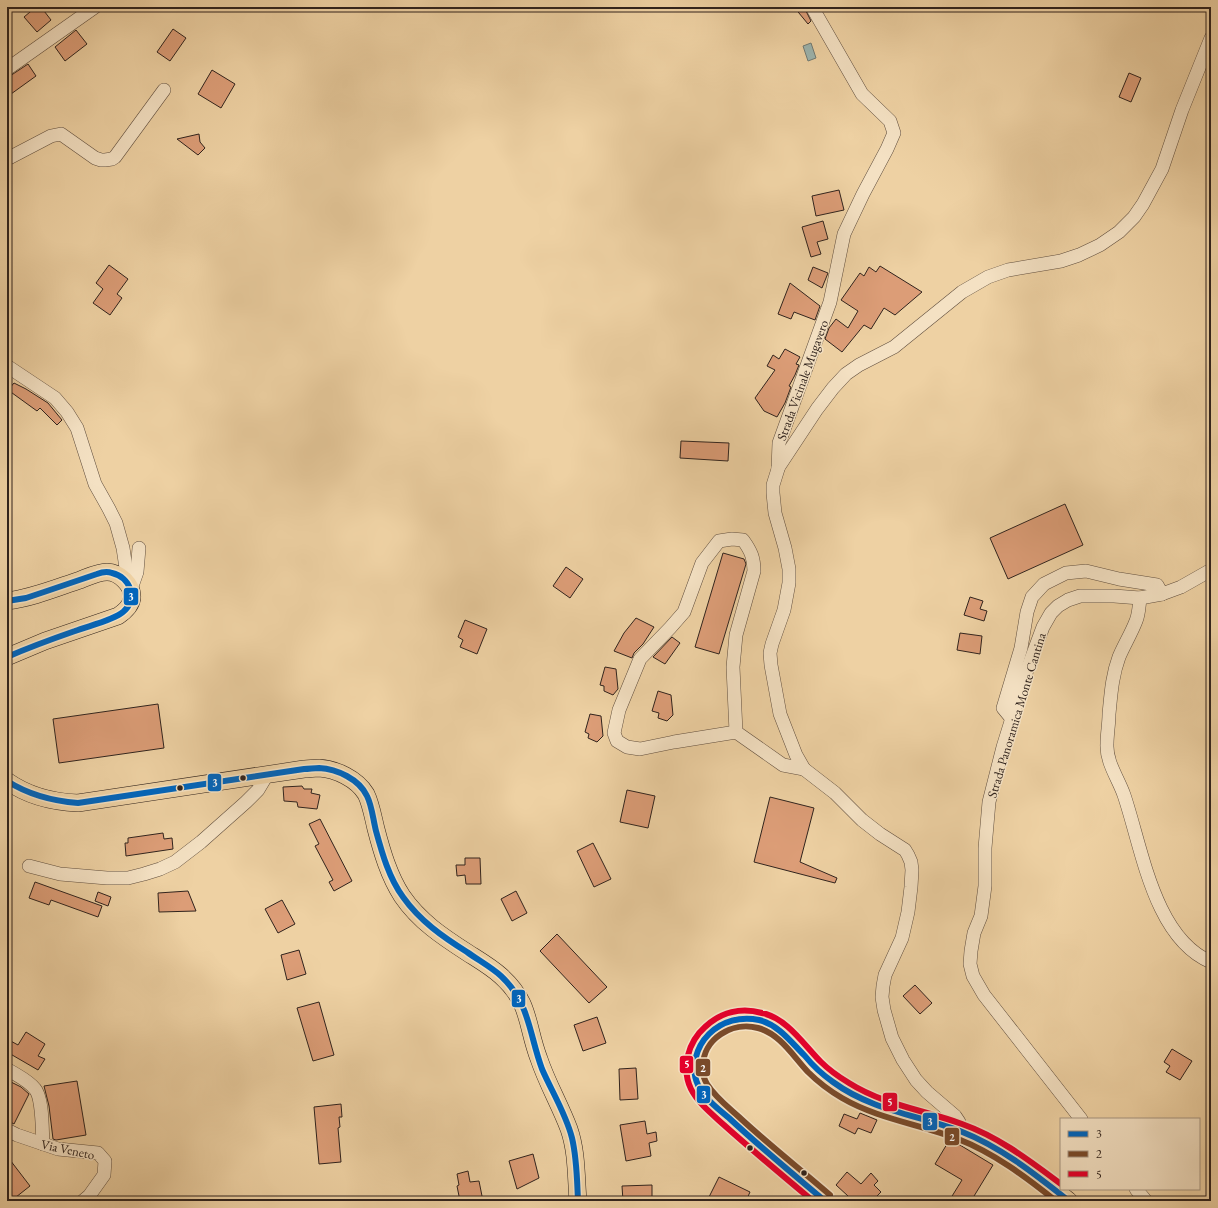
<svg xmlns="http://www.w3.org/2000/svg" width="1218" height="1208" font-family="'EB Garamond',serif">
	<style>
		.water { fill: #9cb5b0; stroke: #717b75 }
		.building { fill: #dc9d77; stroke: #30231d }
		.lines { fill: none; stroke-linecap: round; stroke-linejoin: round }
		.minor-casing { stroke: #604e3e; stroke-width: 14 }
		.major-casing { stroke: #30231d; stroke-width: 18 }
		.minor { stroke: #f4e1c3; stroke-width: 13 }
		.major { stroke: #eed1a3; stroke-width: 17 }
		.bus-1-casing { stroke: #f4e1c3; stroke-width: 9 }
		.bus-2-casing { stroke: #f4e1c3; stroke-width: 9 }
		.bus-3-casing { stroke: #f4e1c3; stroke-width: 9 }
		.bus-1 { stroke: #0065bd; stroke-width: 6 }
		.bus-2 { stroke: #7a4b2a; stroke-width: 6 }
		.bus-3 { stroke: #e4002b; stroke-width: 6 }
		.bus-dot { fill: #30231d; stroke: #f4e1c3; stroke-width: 1.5 }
		.labels { text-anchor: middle; stroke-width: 3; stroke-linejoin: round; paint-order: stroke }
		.street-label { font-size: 13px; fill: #30231d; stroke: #f4e1c3 }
		.line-badge { stroke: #f4e1c3; stroke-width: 1.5 }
		.badge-label { font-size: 11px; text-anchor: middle; font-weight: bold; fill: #fff }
	</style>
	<rect width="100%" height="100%" fill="#eed1a3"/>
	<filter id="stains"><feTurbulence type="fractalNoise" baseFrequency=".005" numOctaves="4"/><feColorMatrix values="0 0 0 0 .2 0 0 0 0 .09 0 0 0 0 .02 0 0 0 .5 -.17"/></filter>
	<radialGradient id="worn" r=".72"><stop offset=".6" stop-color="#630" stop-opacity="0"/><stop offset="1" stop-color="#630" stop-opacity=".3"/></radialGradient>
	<path class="water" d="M811,43L816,58L808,61L803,46Z"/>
	<g class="building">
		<path d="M36,7H41L51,20L37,32L24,17Z"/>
		<path d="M794,7H804L811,21L808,24Z"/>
		<path d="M173,29L186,38L170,61L157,52Z"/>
		<path d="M76,30L87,44L65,61L55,47Z"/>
		<path d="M28,64L36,76L11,94L7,88V78Z"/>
		<path d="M212,70L235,84L221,108L198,94Z"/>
		<path d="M1129,73L1141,78L1131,102L1119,97Z"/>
		<path d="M199,134L200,142L205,148L198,155L177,139Z"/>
		<path d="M839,190L844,210L816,216L812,196Z"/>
		<path d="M823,221L828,239L817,242L821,254L811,257L802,227Z"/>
		<path d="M109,265L128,279L117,294L122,298L110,315L93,303L103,289L96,283Z"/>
		<path d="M880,266L922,292L895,315L884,308L871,329L864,325L842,352L825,339L829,328L836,319L848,328L858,311L841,300L860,273L864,276L869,267L876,272Z"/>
		<path d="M813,267L828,273L822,288L808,280Z"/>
		<path d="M790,283L820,306L815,320L794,312L791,319L778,314Z"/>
		<path d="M785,349L800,357L796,364L799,365L795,375L789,386L791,387L785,403L777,417L764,411L755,398L775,370L767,366L773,355L779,359Z"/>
		<path d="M14,383L26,389L48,403L62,420L57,425L40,408L37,411L8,390Z"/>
		<path d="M681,441L729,443L728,461L680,458Z"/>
		<path d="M1065,504L1083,545L1008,579L990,538Z"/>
		<path d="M723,553L744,559L746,564L719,654L695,647Z"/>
		<path d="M566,567L583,579L570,598L553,586Z"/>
		<path d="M970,597L983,601L980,609L987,611L984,621L964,615Z"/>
		<path d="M636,618L654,627L643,644L634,653L632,658L614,651L624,633Z"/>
		<path d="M465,620L487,629L477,654L460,647L463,640L458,637Z"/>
		<path d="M960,633L982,636L980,654L957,650Z"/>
		<path d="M672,637L680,643L665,664L653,657Z"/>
		<path d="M605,667L616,669L618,689L613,695L604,691V686L600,685Z"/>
		<path d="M658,691L671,695L673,715L667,721L658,718L659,713L652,711Z"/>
		<path d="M158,704L164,748L59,763L53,719Z"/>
		<path d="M590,714L601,716L603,736L597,742L588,738L589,734L585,732Z"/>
		<path d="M302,786L304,789H312L311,793L320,795L317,809L298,807L297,802L284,801L283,787Z"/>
		<path d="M627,790L655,796L648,828L620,822Z"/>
		<path d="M770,797L814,808L800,862L837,878L835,883L754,862Z"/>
		<path d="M320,819L352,881L334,891L329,882L333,880L315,846L319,844L309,824Z"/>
		<path d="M163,833L164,839L172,838L173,849L126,856L125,843H128V838Z"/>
		<path d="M593,843L611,879L594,887L577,851Z"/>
		<path d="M465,858H480L481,884H466L465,875L457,876L456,865H465Z"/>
		<path d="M35,882L102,906L98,917L51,900L49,905L29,898Z"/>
		<path d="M188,891L196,911L159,912L158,893Z"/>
		<path d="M516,891L527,913L512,921L501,899Z"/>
		<path d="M98,892L111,897L108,906L95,901Z"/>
		<path d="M282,900L295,924L278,933L265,909Z"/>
		<path d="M557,934L607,987L589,1003L540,951Z"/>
		<path d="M299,950L306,974L287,980L281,955Z"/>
		<path d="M915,985L932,1003L920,1014L903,996Z"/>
		<path d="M319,1002L334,1055L313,1061L297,1008Z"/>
		<path d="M597,1017L606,1043L583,1051L574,1025Z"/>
		<path d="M26,1032L45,1044L38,1056L45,1059L38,1070L7,1052V1039L18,1045Z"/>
		<path d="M1172,1049L1192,1061L1180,1080L1166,1072L1170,1066L1164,1062Z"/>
		<path d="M636,1068L638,1099L620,1100L619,1069Z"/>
		<path d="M7,1080L21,1087L29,1094L14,1124L7,1120Z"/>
		<path d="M77,1081L86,1135L56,1140L53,1139L49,1106L44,1086Z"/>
		<path d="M341,1104L342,1117H339L340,1127L338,1128L341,1162L319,1164L314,1107Z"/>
		<path d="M860,1113L877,1120L871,1133L858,1128L855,1134L839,1126L844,1114L857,1119Z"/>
		<path d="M645,1121L647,1134L656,1132L657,1141L649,1143L651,1156L626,1161L620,1125Z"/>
		<path d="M950,1139L993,1165L971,1201H949L962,1180L935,1164Z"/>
		<path d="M533,1154L539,1178L517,1189L509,1161Z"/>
		<path d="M7,1156L30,1186L11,1201H7Z"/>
		<path d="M468,1171L470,1182L479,1181L483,1201H460L457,1186L459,1185L457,1174Z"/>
		<path d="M847,1172L861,1184L871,1173L878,1181L874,1185L881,1192L872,1201H844L848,1196L836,1185Z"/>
		<path d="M719,1177L750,1192L746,1201H707Z"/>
		<path d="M652,1185V1201H623L622,1186Z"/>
	</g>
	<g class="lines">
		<g class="minor-casing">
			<g id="minor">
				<path d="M812,7L862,94L890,121L894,133L887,149L863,194L844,234L830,302L779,443L778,469L773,485V493L775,513L785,548L789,569V583L784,610L772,644L770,653L771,665L780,714L796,755L804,769L835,793L862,820L880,834L905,850L908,855L911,862L912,870L911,887L908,912L902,938L885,975L883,986L882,997L884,1010L892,1038L903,1060L916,1080L927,1092L955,1116L959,1122L960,1132"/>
				<path d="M7,69L95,7"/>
				<path d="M7,159L51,136L61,134L95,158L101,160H105L112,159L115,157L164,90"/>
				<path d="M7,366L55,398L67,412L77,428L95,484L109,509L116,523L123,548L126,568L124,579"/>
				<path d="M778,468L817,409L833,388L846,374L859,365L894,347L962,292L988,277L1008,270L1061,261L1079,255L1100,245L1119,232L1134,217L1143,204L1162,169L1182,110L1211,38"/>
				<path d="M131,589L137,572L139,548"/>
				<path d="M1140,598C1139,606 1139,614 1136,621C1131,634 1124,645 1119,657C1112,676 1111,694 1109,714C1109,724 1107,734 1107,744C1106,762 1118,778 1124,795C1142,848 1154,938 1211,962"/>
				<path d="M1012,719L1003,708L1021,648L1027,612L1032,597L1044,584L1066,573L1086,571L1119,579L1157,585L1162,594"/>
				<path d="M736,732L733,667L736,635L754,571C754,558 751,551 743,540L732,539L719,541L702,563L684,612L670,628L640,659L619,710L614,733L617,741L627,747L640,749L674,742L736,732L783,765L804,769"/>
				<path d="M29,866L60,874L107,878H128L144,874L160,869L175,862L201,842L246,802L258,790L267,775"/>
				<path d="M7,1069C16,1075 28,1080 35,1089C43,1098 42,1131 43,1144"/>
				<path d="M1081,1119L984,995L973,976L970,964L971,951L974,933L981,916L985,886V848L989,802L1003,747L1027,670L1043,627L1051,613L1058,606L1068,600L1080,596H1114L1140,598L1162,594L1181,587L1211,570"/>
				<path d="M7,1130L17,1135L58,1149L98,1153L105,1161L104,1175L89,1196L83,1201"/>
				<path d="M1136,1189L1146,1201"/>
			</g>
		</g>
		<g class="major-casing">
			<g id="major">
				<path d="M7,601C32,598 56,588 80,580C88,577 98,572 107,572C119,572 133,585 132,598C131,606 124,612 118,616L45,641L7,657"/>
				<path d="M7,781C28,796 53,802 78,803L304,769C309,769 314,768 319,768C336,769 357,779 366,794C371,804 373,817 376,829C382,852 389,876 402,896C419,921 443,937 468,953C479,960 491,967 501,976C531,1003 526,1025 539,1059C547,1083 560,1105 569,1129C577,1152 576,1177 578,1201"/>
				<path d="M825,1201C792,1173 758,1146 726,1116C717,1107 704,1097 698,1085C690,1066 696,1045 711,1032C726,1019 742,1015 762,1021C784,1028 795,1047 811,1063C821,1074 833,1083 846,1091C879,1112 923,1118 959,1131C1000,1146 1035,1174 1069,1201"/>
			</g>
		</g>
		<use href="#minor" class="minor"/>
		<use href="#major" class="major"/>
		<g class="bus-1-casing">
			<g id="bus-1">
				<path d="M7,601L26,598L44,592L97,574C102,572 107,571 112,573C130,577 139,599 123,612C114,620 88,626 75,631C52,639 30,647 7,657"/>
				<path d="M7,781C29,795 52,801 78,803L304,769C309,769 314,768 319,768C337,769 359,779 367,796C372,806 373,819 376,831C382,853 389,878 403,897C420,921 443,937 467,952C478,960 491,967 501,976C530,1003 529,1034 542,1069C552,1092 566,1114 572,1138C577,1159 577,1180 578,1201"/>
				<path d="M825,1201C793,1174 760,1147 729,1118C718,1109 704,1098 698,1085C690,1068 696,1047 709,1034C722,1021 741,1016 759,1020C779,1025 791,1042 805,1056C813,1066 823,1075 833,1082C871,1110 917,1115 960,1131C1001,1147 1035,1174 1069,1201"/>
			</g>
		</g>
		<g class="bus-2-casing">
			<path id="bus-2" d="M830,1195C800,1169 768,1144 739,1117C728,1107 715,1097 707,1084C704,1079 702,1072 703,1066C703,1039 732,1021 758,1028C780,1034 793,1056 808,1072C818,1082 830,1091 842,1098C878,1119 919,1124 958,1139C994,1153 1026,1177 1056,1201"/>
		</g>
		<g class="bus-3-casing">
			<path id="bus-3" d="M813,1201C783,1176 753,1151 724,1125C712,1114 698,1103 691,1089C681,1068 688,1042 705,1027C721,1012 741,1007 762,1013C788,1019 803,1044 821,1062C829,1070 839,1077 849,1083C884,1105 924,1110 962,1124C999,1137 1030,1161 1061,1184"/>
		</g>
		<use href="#bus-1" class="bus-1"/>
		<use href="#bus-2" class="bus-2"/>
		<use href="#bus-3" class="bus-3"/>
	</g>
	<g class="bus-dot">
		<circle cx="243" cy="778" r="3.5"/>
		<circle cx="180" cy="788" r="3.5"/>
		<circle cx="750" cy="1148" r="3.5"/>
		<circle cx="804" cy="1173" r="3.5"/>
	</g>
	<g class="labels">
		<g class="street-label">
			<text transform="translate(802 380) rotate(-70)" y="5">Strada Vicinale Mugavero</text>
			<text transform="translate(1016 715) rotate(-73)" y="5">Strada Panoramica Monte Cantina</text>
			<text transform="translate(68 1149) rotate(12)" y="5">Via Veneto</text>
		</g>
	</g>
	<g class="line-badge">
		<rect x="123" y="587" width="16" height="19" rx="4" fill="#0065bd"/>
		<rect x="207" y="773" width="15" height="19" rx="4" fill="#0065bd"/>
		<rect x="511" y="989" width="15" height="19" rx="4" fill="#0065bd"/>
		<rect x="679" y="1055" width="15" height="19" rx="4" fill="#e4002b"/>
		<rect x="695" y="1058" width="16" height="19" rx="4" fill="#7a4b2a"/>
		<rect x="696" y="1085" width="15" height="19" rx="4" fill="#0065bd"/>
		<rect x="882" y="1092" width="16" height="20" rx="4" fill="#e4002b"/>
		<rect x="922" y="1112" width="16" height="19" rx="4" fill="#0065bd"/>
		<rect x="944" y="1127" width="16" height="19" rx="4" fill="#7a4b2a"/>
	</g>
	<g class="badge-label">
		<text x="131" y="600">3</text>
		<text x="215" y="786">3</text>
		<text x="519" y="1002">3</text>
		<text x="687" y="1068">5</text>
		<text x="703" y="1072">2</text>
		<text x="704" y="1098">3</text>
		<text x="890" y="1106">5</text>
		<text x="930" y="1125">3</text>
		<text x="952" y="1141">2</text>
	</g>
	<rect width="1218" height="1208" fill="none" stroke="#eed1a3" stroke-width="24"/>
	<rect x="8" y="8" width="1202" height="1192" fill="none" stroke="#30231d" stroke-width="2"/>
	<rect x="12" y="12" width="1194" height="1184" fill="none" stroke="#30231d"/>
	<rect x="1060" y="1118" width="140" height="72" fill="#f4e1c3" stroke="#a69581"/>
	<rect x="1068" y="1131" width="20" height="6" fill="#0065bd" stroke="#a69581"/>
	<text x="1096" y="1138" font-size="12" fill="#30231d">3</text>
	<rect x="1068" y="1151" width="20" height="6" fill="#7a4b2a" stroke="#a69581"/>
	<text x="1096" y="1158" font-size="12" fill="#30231d">2</text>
	<rect x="1068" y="1171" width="20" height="6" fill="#e4002b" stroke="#a69581"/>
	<text x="1096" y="1178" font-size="12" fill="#30231d">5</text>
	<rect width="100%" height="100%" filter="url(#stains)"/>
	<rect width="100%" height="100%" fill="url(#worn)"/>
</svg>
